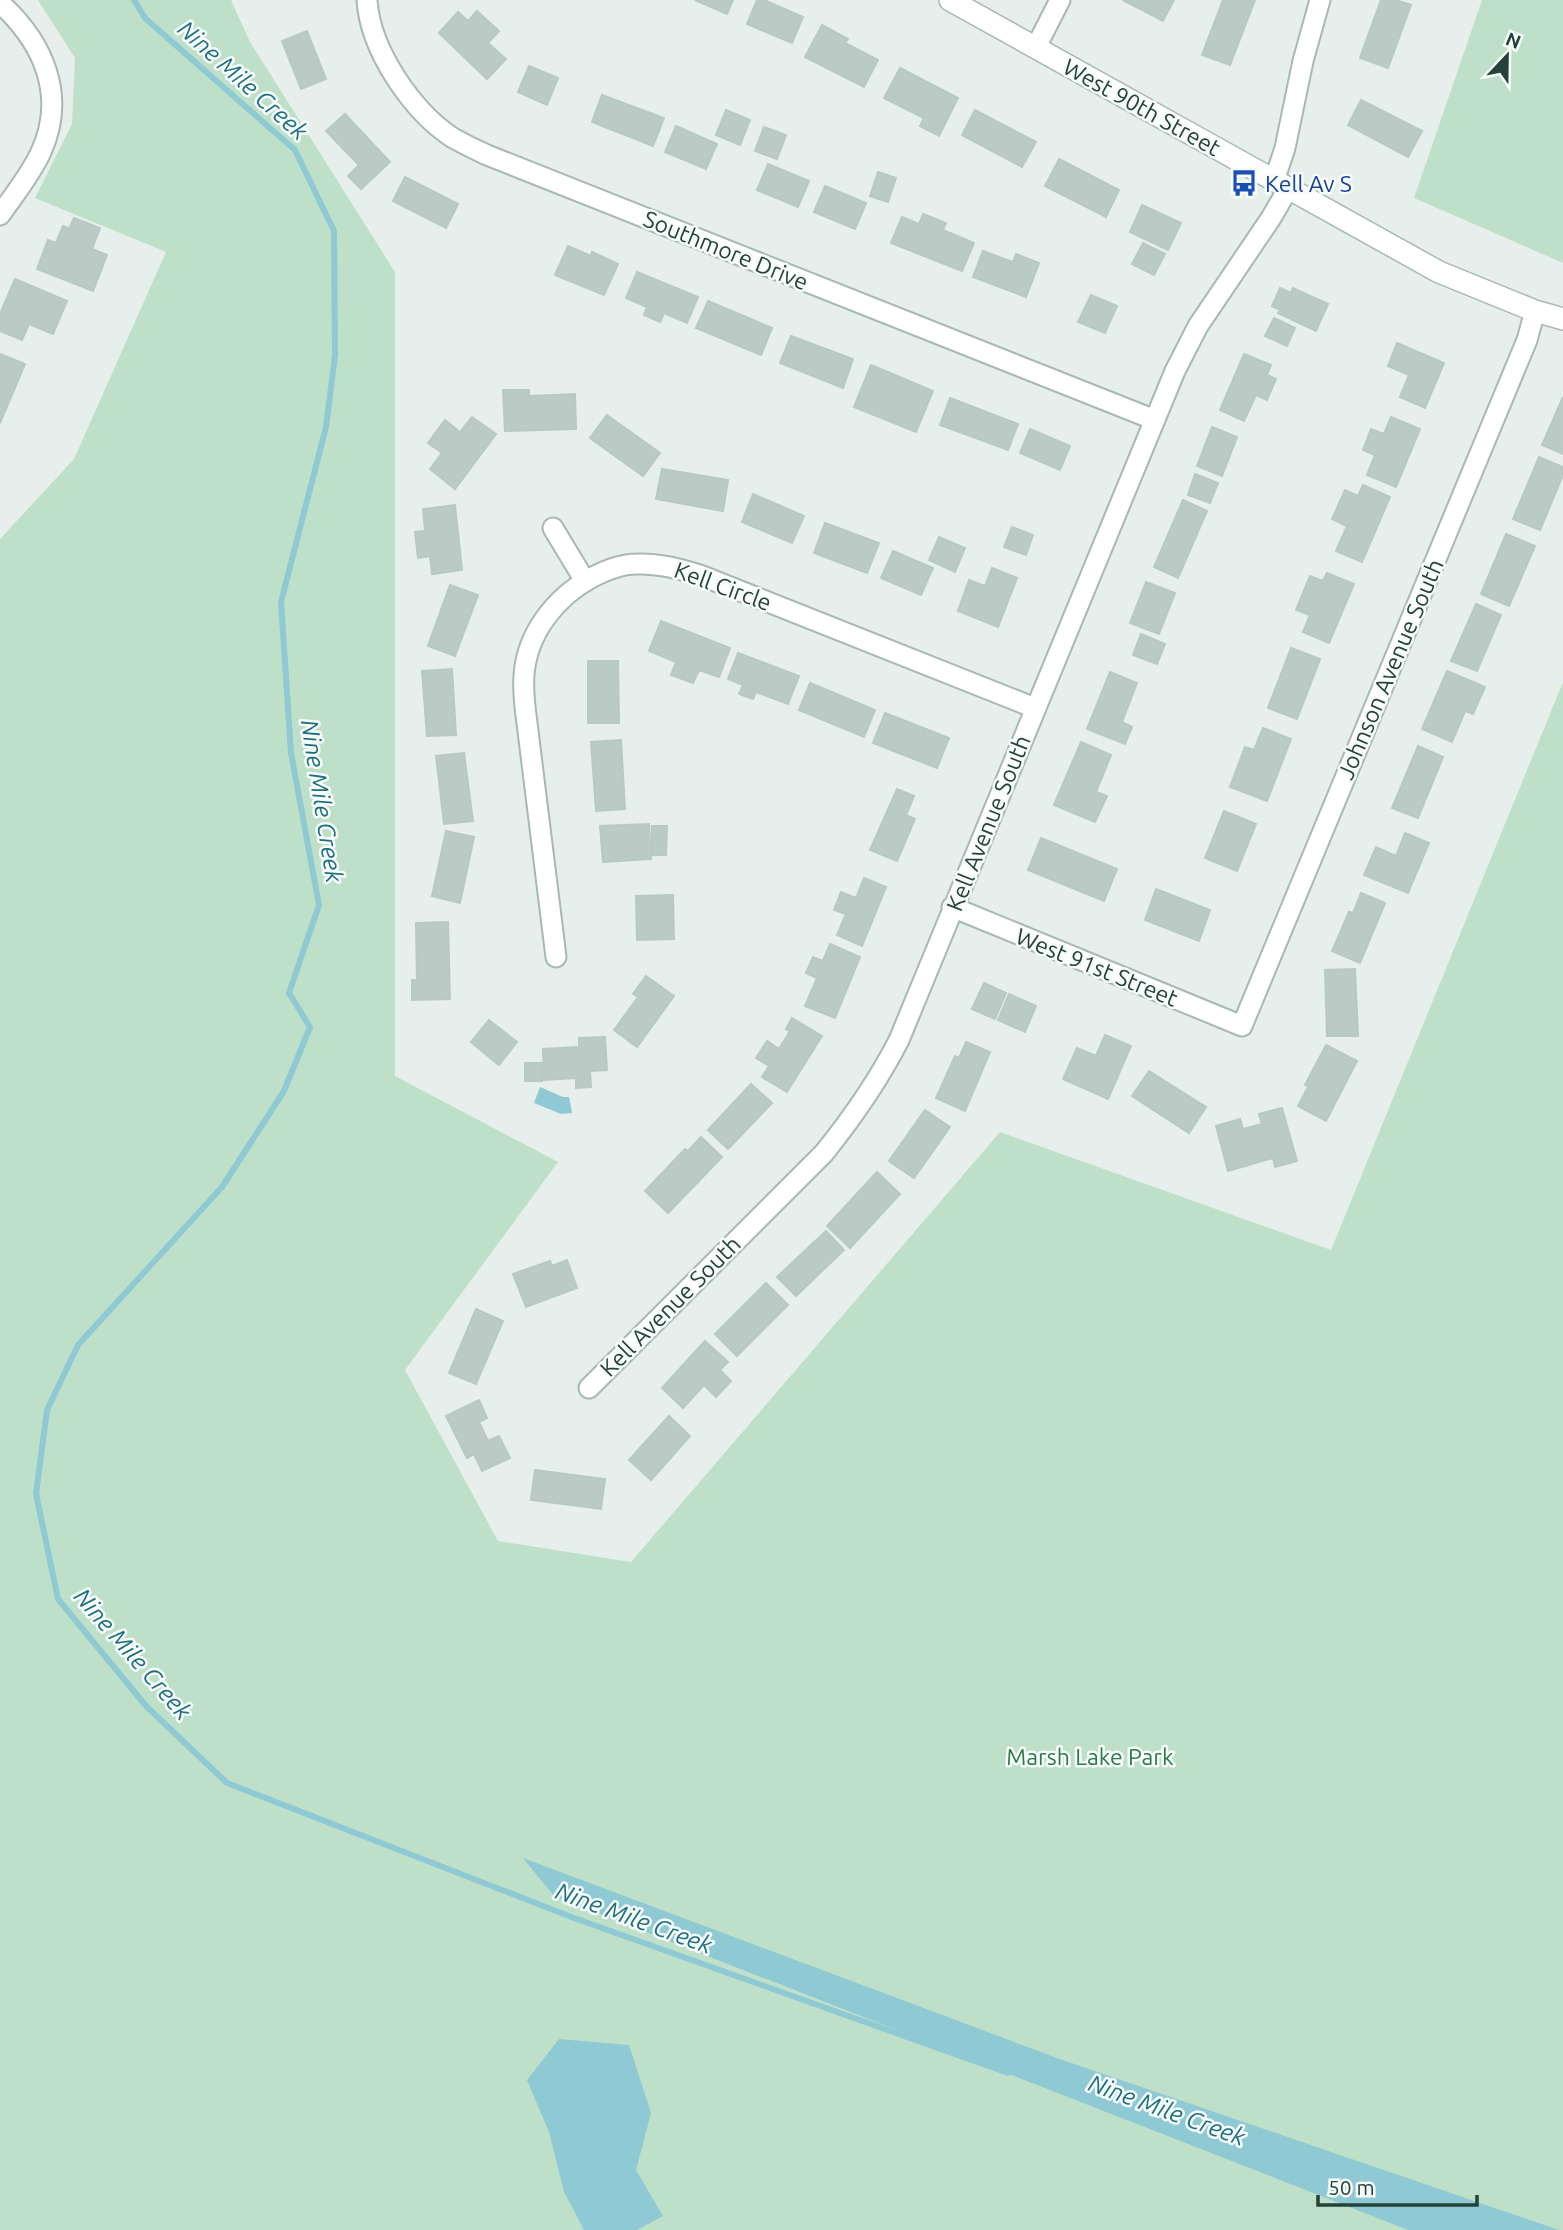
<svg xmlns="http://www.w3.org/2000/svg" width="1563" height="2230" font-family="Ubuntu,sans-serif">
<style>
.green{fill:#bfe0c8}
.water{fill:#8ec9d4}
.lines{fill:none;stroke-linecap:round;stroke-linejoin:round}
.stream{stroke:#8ec9d4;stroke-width:6}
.building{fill:#bbcac4;stroke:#b8c9c2;stroke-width:2}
.minor-casing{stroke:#a8b8b2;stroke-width:23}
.tertiary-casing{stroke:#a8b8b2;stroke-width:24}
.minor{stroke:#fff;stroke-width:19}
.tertiary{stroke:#fff;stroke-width:21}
.labels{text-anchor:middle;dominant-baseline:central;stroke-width:5;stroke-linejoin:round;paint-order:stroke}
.street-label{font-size:23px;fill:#24423a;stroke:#f7fbf9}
.transit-label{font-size:23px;fill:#164399;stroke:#f7fbf9;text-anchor:start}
.park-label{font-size:23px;fill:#2d7a4b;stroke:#f7fbf9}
.water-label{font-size:24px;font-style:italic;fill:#1c6f80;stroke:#f7fbf9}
</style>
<rect width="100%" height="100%" fill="#e6efeb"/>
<path class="green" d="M38 0H231L250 42 395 272V1076L558 1162 405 1370 498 1541 631 1562 1000 1132 1331 1250 1563 682V2230H0V539L74 459 166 252 35 198 72 124 75 58Z
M1482 0H1563V263L1414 198Z"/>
<path class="water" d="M540 1087 563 1097H569L572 1113 561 1114 534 1103Z
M523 1858 1057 2058 1559 2230H1408L554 1896Z
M559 2039 629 2045 651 2113 636 2170 663 2216 637 2230H584L564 2192 549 2132 527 2080Z"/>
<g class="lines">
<path class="stream" d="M134 0 145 18 295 150 334 231 335 355 326 427 281 602 291 753 319 905 289 993 310 1027 284 1091 222 1187 78 1345 47 1410 36 1494 58 1599 146 1706 227 1783 574 1918 1008 2073"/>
</g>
<path class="building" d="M695 0H733L727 14Z
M757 0H764L803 17 792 43 747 24Z
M1123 0H1174L1163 21Z
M1223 0H1255L1230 65 1202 55Z
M1381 0H1395L1411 5 1388 68 1360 58Z
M477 11 499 31 488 43 506 59 487 79 439 33 458 12 468 21Z
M822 25 848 39 845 43 878 60 864 87 805 57Z
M307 31 326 79 301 89 282 41Z
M529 66 558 78 547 105 518 92Z
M900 68 958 98 939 136 920 126 924 118 884 98Z
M602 95 664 118 653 146 592 122Z
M1361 100 1422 131 1408 157 1348 125Z
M726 110 750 120 740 145 716 135Z
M975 110 1036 142 1022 167 962 135Z
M345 114 390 162 361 189 348 176 359 165 326 131Z
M676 126 717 144 706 169 665 152Z
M764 127 786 135 777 159 755 151Z
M1059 159 1119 190 1106 217 1045 186Z
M768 164 809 181 798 207 757 190Z
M878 172 896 178 888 202 870 196Z
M405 177 458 204 446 228 393 201Z
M825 186 866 203 855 229 814 212Z
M1142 205 1181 223 1168 250 1130 232Z
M923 214 946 223 943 230 974 243 962 271 891 243 902 217 919 224Z
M74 218 100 228 92 249 107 255 93 291 37 269 48 240 56 243 63 226 69 229Z
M1143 243 1165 254 1154 275 1132 264Z
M568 246 591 256 592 252 618 264 604 295 555 275Z
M983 251 1013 262 1016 254 1039 263 1026 297 973 277Z
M637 272 698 297 687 323 664 313 660 322 644 315 647 307 626 298Z
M15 279 67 301 53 334 29 324 22 340 0 331V314Z
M1280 288 1291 293 1293 288 1328 304 1316 331 1278 313 1280 310 1272 306Z
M1091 295 1117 306 1105 333 1078 322Z
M708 301 772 328 761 355 696 328Z
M1274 318 1295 328 1287 346 1265 336Z
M791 336 853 359 843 388 780 363Z
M1397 343 1444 363 1425 408 1400 397 1409 375 1388 366Z
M0 354 25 364 0 423Z
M1244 354 1271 365 1267 375 1276 379 1267 400 1256 395 1244 421 1220 410Z
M871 365 933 391 916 432 854 407Z
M503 390H529V396L575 394 576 429 505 431Z
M1563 397V454L1542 445Z
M950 398 1018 424 1008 450 940 425Z
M607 415 660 453 643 476 590 438Z
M472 417 496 434 455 489 430 469 442 453 428 443 445 420 460 432Z
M1391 417 1420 429 1396 487 1367 475 1375 455 1363 450 1371 429 1384 434Z
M1212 427 1237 437 1222 476 1197 466Z
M1030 429 1070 446 1060 470 1020 453Z
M1539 457 1563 467V475L1540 530 1513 519Z
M662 469 728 480 723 511 656 499Z
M1195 474 1218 483 1210 503 1188 495Z
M1363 485 1390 497 1362 562 1336 551 1347 526 1332 519 1345 490 1358 496Z
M753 494 804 516 792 543 742 522Z
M1183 500 1207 511 1178 578 1154 567Z
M455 505 462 570 432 574 430 556 418 558 415 532 425 531 423 509Z
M825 523 879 543 867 573 814 553Z
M1012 527 1033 535 1026 555 1004 547Z
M1506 534 1535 546 1509 606 1481 594Z
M939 537 965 548 955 572 929 560Z
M893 551 933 568 921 595 881 578Z
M992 568 1017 578 998 627 958 611 969 580 985 586Z
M1327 573 1354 584 1329 643 1303 632 1310 615 1296 610 1310 576 1323 581Z
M1146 582 1175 593 1159 634 1130 623Z
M450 585 478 595 455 656 428 646Z
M1476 604 1501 615 1477 671 1451 661Z
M661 621 730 648 719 677 699 670 693 683 671 675 676 662 649 651Z
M1141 634 1165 644 1157 664 1133 655Z
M1291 648 1320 659 1297 719 1268 708Z
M738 653 799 676 788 704 756 692 753 699 739 694 743 685 728 679Z
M588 661H618L619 723H588Z
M452 669 456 735 427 736 422 671Z
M1447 671 1485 687 1473 714 1465 711 1452 742 1422 729Z
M1110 672 1137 683 1122 722 1132 727 1125 744 1087 729Z
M810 683 875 710 864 737 799 710Z
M885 713 949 738 937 768 873 743Z
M1263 728 1291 739 1267 801 1230 787 1245 747 1254 750Z
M621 740 625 809 596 811 591 742Z
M1081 742 1111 755 1096 792 1107 796 1095 822 1054 805Z
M1418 746 1443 757 1418 818 1392 808Z
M464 753 473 821 444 824 436 756Z
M897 789 914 796 906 815 915 819 897 861 870 850Z
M1224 811 1256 824 1237 871 1205 858Z
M649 824 651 859 603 862 600 826Z
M652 826H667L666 855H652Z
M446 831 474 837 460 903 432 896Z
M1405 833 1429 843 1408 893 1364 875 1376 847 1396 856Z
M1041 838 1117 869 1104 901 1028 870Z
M864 878 886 887 862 946 837 935 846 914 834 910 841 892 856 898Z
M1156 889 1210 910 1199 941 1145 920Z
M1361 893 1385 903 1360 963 1332 951 1349 912 1353 913Z
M673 895 674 939 637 940 636 896Z
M448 922 450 999 412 1000V980H417L416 923Z
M830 944 860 957 835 1018 805 1006 817 978 806 973 813 957 823 961Z
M1355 969 1358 1036H1327L1325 970Z
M646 976 674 996 637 1047 614 1030 638 997 633 994Z
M984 983 1006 993 995 1019 972 1009Z
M1009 994 1036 1006 1025 1032 998 1020Z
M792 1018 822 1036 787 1092 762 1077 769 1066 756 1058 767 1041 779 1049 790 1031 786 1029Z
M489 1020 517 1042 499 1065 471 1042Z
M1105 1035 1131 1046 1108 1099 1063 1079 1077 1048 1096 1056Z
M605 1037 607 1070 590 1071 591 1087 576 1088V1078L544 1080 543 1049 579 1047V1038Z
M966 1042 990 1052 965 1111 936 1098 955 1056 959 1058Z
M1326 1045 1357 1061 1326 1121 1298 1106 1308 1087 1305 1085Z
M525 1063H542V1081H525Z
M1149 1071 1206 1107 1189 1133 1132 1096Z
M751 1084 772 1103 728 1149 708 1130Z
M1282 1108 1297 1161 1275 1167 1273 1158 1228 1171 1216 1126 1240 1119 1243 1129 1262 1124 1259 1114Z
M925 1110 950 1127 914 1178 889 1161Z
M701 1137 722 1157 668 1213 645 1191 685 1149 688 1151Z
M877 1172 900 1194 850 1248 827 1226Z
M826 1231 844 1250 796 1296 777 1277Z
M567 1260 577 1288 526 1307 513 1274 550 1261 552 1266Z
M766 1283 788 1305 737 1356 715 1334Z
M476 1309 503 1321 476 1384 449 1373Z
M705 1341 728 1362 720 1370 731 1381 716 1397 704 1385 683 1408 662 1388Z
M479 1400 487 1418 479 1422 488 1441 499 1436 510 1458 482 1471 474 1454 467 1458 446 1416Z
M669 1416 690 1436 651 1480 629 1460Z
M535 1470 605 1479 601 1509 531 1500Z"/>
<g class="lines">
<defs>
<path id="minor" d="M367 0C370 50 412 111 453 138 464 144 476 150 487 155L1155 420
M0 3C43 42 67 95 41 152 31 174 14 195 0 215
M1036 47 1060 0
M1274 181 1285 148 1303 61 1320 0
M553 528 585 581
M952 907 1242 1026 1527 340 1535 311
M556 957 525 707C524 696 523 685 524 675 527 633 556 597 591 578 604 571 622 564 637 564 659 563 679 569 700 575L1035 708
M589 1388 824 1153C853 1117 878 1081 899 1040L1175 371 1198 326 1271 218 1288 189"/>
<path id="tertiary" d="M950 0 1439 272 1535 311 1563 319"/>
</defs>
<use href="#minor" class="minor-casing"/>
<use href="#tertiary" class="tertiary-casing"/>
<use href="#minor" class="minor"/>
<use href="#tertiary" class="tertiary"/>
</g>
<defs>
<symbol id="bus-bare" viewBox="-9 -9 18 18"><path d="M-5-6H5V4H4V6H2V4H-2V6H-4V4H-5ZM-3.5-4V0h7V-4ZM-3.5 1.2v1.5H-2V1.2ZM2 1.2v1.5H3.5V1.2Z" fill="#1a4fb4" stroke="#f7fbf9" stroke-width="2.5" paint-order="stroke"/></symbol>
</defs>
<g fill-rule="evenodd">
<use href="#bus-bare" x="1225" y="164" width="38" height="38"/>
</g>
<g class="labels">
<g class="street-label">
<text transform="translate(1142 107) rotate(29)">West 90th Street</text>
<text transform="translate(726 250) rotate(22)">Southmore Drive</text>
<text transform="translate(723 586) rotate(20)">Kell Circle</text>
<text transform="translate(1390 669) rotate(-67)">Johnson Avenue South</text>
<text transform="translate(988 823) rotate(-68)">Kell Avenue South</text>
<text transform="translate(1097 967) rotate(22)">West 91st Street</text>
<text transform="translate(670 1306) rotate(-45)">Kell Avenue South</text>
</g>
<g class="transit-label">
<text x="1265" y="183">Kell Av S</text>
</g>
<g class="park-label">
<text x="1090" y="1756">Marsh Lake Park</text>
</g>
<g class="water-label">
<text transform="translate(243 80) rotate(42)">Nine Mile Creek</text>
<text transform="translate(322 801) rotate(81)">Nine Mile Creek</text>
<text transform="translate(133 1654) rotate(49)">Nine Mile Creek</text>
<text transform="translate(634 1918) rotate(20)">Nine Mile Creek</text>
<text transform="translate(1167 2110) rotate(20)">Nine Mile Creek</text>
</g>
</g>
<g transform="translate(1507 56) rotate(22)" stroke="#f7fbf9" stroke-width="5" paint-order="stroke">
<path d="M0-5L12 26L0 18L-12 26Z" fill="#24423a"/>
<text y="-10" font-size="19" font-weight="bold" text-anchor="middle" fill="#24423a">N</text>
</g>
<path d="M1318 2195v10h159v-10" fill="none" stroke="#24423a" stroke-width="3.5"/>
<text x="1328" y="2195" font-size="21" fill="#24423a" stroke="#f7fbf9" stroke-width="5" paint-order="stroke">50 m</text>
</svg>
